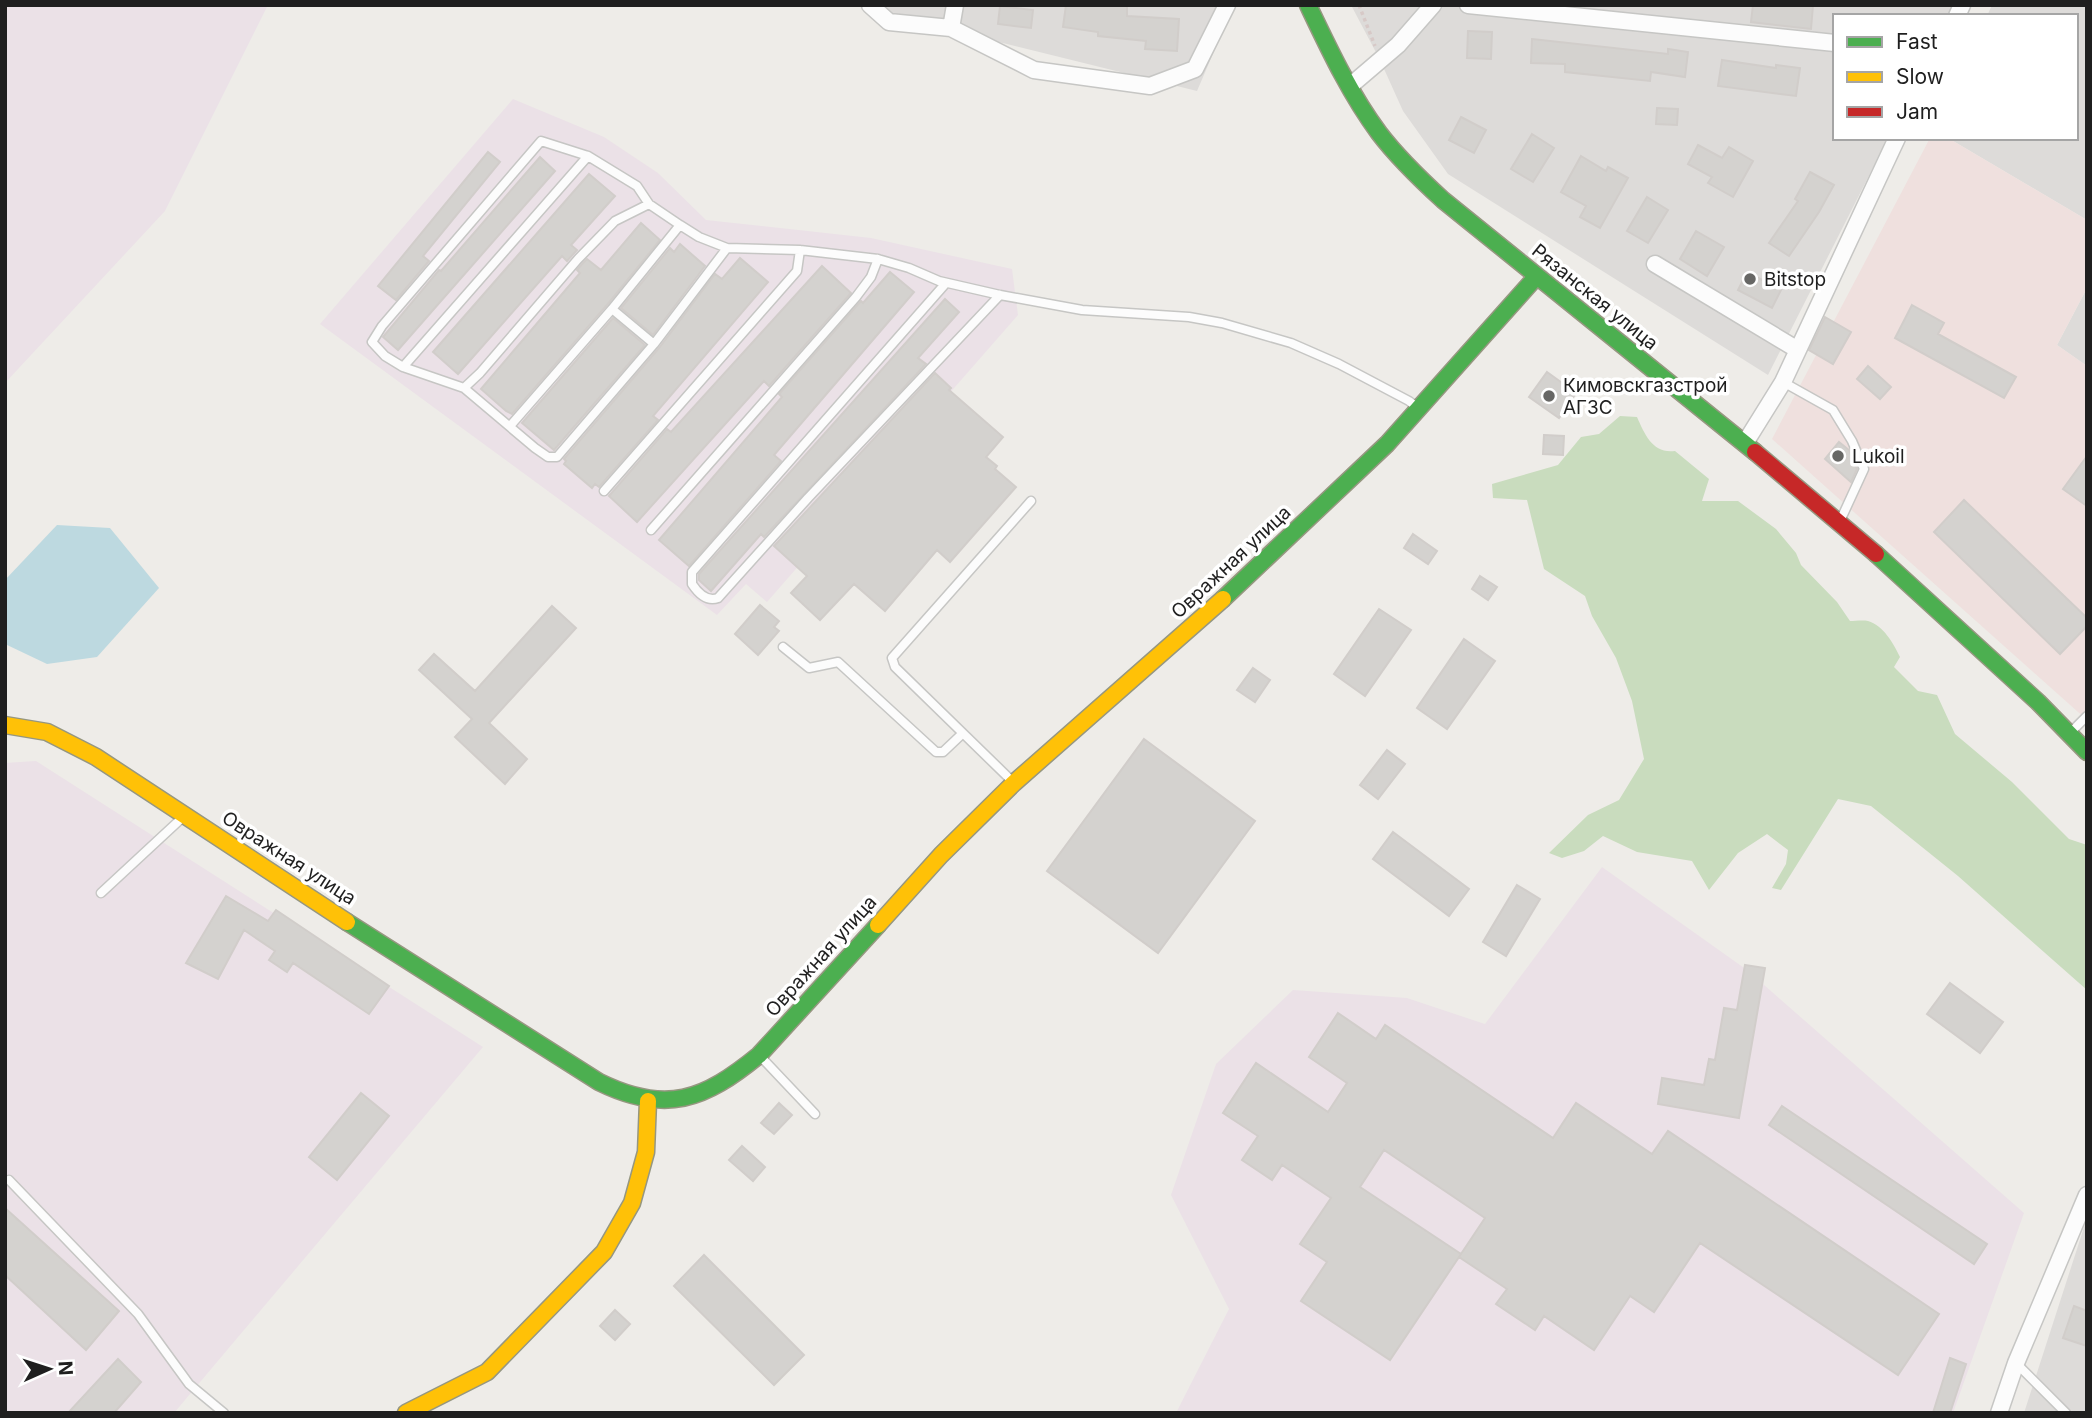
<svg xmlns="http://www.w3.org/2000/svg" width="2092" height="1418" font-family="Inter,sans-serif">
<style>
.residential{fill:#dddbd9}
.commercial{fill:#efe0de}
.industrial{fill:#ebe1e7}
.forest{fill:#c9dcbe}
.water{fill:#bdd9e0}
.building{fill:#d4d2cf;stroke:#d1cdca;stroke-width:2}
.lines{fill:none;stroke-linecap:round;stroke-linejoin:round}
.lane-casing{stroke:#c6c6c4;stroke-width:11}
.street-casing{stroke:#c6c6c4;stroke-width:19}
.fast-casing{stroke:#969780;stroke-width:19}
.slow-casing{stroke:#969780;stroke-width:19}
.jam-casing{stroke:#969780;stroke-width:19}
.path{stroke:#d7c9c7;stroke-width:3.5;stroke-dasharray:3.5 3.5;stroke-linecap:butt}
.lane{stroke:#fcfcfc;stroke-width:8}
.street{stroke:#fcfcfc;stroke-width:16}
.fast{stroke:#4caf50;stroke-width:16}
.slow{stroke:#ffc107;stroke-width:16}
.jam{stroke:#c62828;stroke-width:16}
.poi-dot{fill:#676765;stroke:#fff;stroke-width:2.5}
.labels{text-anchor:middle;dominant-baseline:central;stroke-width:7;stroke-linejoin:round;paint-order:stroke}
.poi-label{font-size:19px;fill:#1f1f1f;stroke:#fff;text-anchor:start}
.street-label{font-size:19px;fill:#1f1f1f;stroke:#fff}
</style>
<rect width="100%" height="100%" fill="#eeece8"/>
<path class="residential" d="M878 5H1234L1197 91 889 15Z
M1351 5H1956L1951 16H1835V138H1888L1768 375 1448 174 1403 111 1380 60Z
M1992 5H2087V220L1948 138H2076V16H1987Z
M2087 288V366L2057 345Z
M2087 1218V1413H2024Z"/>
<path class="commercial" d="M1930 138H1948L2087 220V288L2057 345 2087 366V720L1772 439Z"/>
<path class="industrial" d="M5 5H268L165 211 5 383Z
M513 99 604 137 658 173 706 220 871 238 1012 269 1018 315 767 602 746 584 717 615 320 324Z
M36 761 483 1047 174 1413H5V763Z
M1602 867 1747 970 2024 1213 1953 1413H1176L1229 1309 1171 1195 1216 1064 1293 990 1407 998 1485 1024Z"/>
<path class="forest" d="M1620 416 1637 417C1645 435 1653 454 1675 451L1709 479 1702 501H1738L1776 529 1796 553 1801 565 1837 602 1850 621C1855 621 1863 620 1868 621 1883 625 1894 644 1900 657L1894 667 1918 691 1937 695 1955 734 2012 782 2069 839 2087 845V990L1958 876 1871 806 1838 799 1781 890 1772 888 1786 864 1788 850 1767 834 1738 853 1709 890 1692 861 1637 852 1603 836 1584 851 1562 858 1549 853 1588 815 1619 800 1644 759 1632 701 1616 658 1592 616 1585 596 1544 569 1527 500 1493 498 1492 484 1558 465 1581 437 1599 434Z"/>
<path class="water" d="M57 525 110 528 159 588 97 657 47 664 5 644V580Z"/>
<path class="building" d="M1066 5H1127V16L1179 19 1177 51 1145 49 1146 41 1098 36V32L1063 27Z
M1753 5H1813L1811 29 1751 22Z
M1000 6 1033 10 1031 28 998 24Z
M1468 31 1492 32 1491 59 1467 58Z
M1532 39 1668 54V49L1688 52 1685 77 1651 72 1650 81 1565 72V64L1531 63Z
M1722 60 1776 68V65L1800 68 1796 96 1718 86Z
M1657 108 1678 109 1677 125 1656 124Z
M1461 117 1486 130 1474 153 1449 140Z
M1532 134 1554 148 1533 182 1511 169Z
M1698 145 1722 158 1729 147 1753 161 1733 197 1708 183 1712 177 1688 164Z
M488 152 500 162 423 256 429 261 396 300 378 286Z
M1581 156 1606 171 1608 167 1628 178 1600 228 1580 217 1586 206 1561 192Z
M540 157 555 171 398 350 383 337 439 270 441 271Z
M1810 172 1834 185 1819 212 1789 256 1769 243 1798 201 1795 199Z
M589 174 615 196 571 245 577 250 567 261 562 256 458 374 433 352Z
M1647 197 1668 210 1648 243 1627 231Z
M641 223 660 240 607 305 512 414 506 411 481 389 580 273 577 270 583 263 587 259 601 270Z
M1696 231 1724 247 1707 276 1680 259Z
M680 244 705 266 653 335 621 308 670 248 674 252Z
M740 258 768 282 653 416 658 420 599 487 595 484 592 488 564 464 566 461 564 459 659 348 715 274 722 279Z
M822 266 851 293 769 386 764 381 637 522 609 496 667 429 671 432Z
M890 272 914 292 774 455 781 461 689 566 659 540 782 397 779 394 861 301 863 303Z
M1747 272 1781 290 1772 308 1738 290Z
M945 299 959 312 918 358 926 364 764 537 761 534 711 591 699 580V574Z
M1912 305 1944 323 1938 334 2016 377 2004 398 1895 338Z
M1825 317 1851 332 1833 364 1809 350Z
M613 318 645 345 554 450 522 423Z
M1868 366 1891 387 1880 399 1857 379Z
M1547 372 1576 393 1559 418 1529 397Z
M935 373 951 388 949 390 1003 437 986 457 997 466 995 469 1016 487 950 562 937 550 885 611 854 584 820 620 791 593 807 576 774 546Z
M1544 435 1564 436 1563 455 1543 454Z
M1839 442 1849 450 1857 469 1851 482 1825 459Z
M2087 456V506L2063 489Z
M1964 500 2087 618V626L2060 654 1934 532Z
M1413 534 1437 551 1428 564 1404 548Z
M1480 576 1497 587 1488 600 1472 589Z
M760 605 779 621 774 627 779 631 758 655 735 634Z
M552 606 576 628 489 723 527 759 505 784 455 737 472 719 419 670 434 654 475 691Z
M1379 609 1411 630 1365 696 1334 674Z
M1464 639 1495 661 1447 729 1417 708Z
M1253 668 1270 680 1255 702 1237 690Z
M1144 739 1255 821 1158 953 1047 871Z
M1387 750 1405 764 1378 799 1360 785Z
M1393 832 1469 889 1449 916 1373 859Z
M1517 885 1540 899 1506 956 1483 942Z
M226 896 268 921 276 910 389 986 369 1014 293 963 287 972 269 960 275 951 244 930 218 979 186 963Z
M1745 965 1765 968 1739 1118 1658 1104 1662 1078 1704 1085 1709 1059 1715 1060 1724 1008 1737 1010Z
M1950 983 2003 1022 1980 1053 1927 1014Z
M1338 1013 1376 1039 1385 1025 1553 1138 1576 1103 1652 1154 1668 1131 1939 1314 1898 1375 1700 1243 1654 1312 1630 1296 1594 1350 1544 1316 1535 1330 1496 1304 1507 1289 1459 1257 1485 1218 1384 1150 1360 1187 1461 1254 1390 1360 1301 1301 1327 1262 1300 1244 1331 1198 1282 1165 1272 1180 1242 1160 1258 1136 1223 1113 1256 1063 1328 1112 1347 1083 1309 1057Z
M361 1093 389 1116 337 1180 309 1157Z
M779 1103 792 1115 774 1134 761 1123Z
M1782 1106 1987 1244 1974 1264 1769 1125Z
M742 1146 765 1167 753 1181 729 1160Z
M5 1208 119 1311 86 1350 5 1275Z
M704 1255 804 1355 774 1385 674 1286Z
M2074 1306 2087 1311V1346L2063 1338Z
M615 1310 630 1324 615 1340 600 1326Z
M1950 1358 1966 1364 1950 1413H1933Z
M118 1359 141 1382 114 1413H68Z"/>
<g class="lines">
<defs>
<path id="lane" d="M588 156 403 367 385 356 372 342 382 326 541 141 588 156 637 186 649 204 680 225 699 237 727 248 800 250 878 259 909 268 939 281 1000 295 1082 310 1189 317 1222 323 1291 343 1339 364 1409 401 1418 408
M946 283 692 572V584C698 593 707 602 718 598L808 498 1000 295
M612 309 654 344
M403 367 464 388 480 373 578 259 615 221 649 204
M1783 382 1833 410 1852 441 1864 469 1841 519
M464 388 535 448 548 457H557L654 344 727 248
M510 426 612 309 680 225
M604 491 797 271 800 250
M651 530 856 297 871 277 878 259
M783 647 809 668 838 662 936 752H943L962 734
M2072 731 2087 716
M1012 781 895 667 892 658 1031 501
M101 893 183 817
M761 1057 815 1114
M9 1180 138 1314 189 1384 224 1413
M2016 1363 2066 1413"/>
<path id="street" d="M870 5 889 22 951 28 1034 70 1150 86 1195 69 1227 5
M1468 5 1835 43
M1957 16 1962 5
M951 28 955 5
M1350 86 1398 45 1433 5
M1655 264 1798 350
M1745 443 1783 382 1897 138
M1999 1413 2016 1363 2087 1195"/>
<path id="fast" d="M1308 5C1329 49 1350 94 1379 133 1398 158 1420 179 1443 200L1755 452
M1876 554 2038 702 2087 752
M1223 599 1387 444 1536 277
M347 922 599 1082C666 1115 704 1100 759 1055L878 925"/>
<path id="slow" d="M5 725 47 732 96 757 347 922
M878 925 941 855 1014 783 1223 599
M406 1413 487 1372 604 1252 632 1203 646 1152 648 1101"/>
<path id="jam" d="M1755 452 1876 554"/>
</defs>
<use href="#lane" class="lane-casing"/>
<use href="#street" class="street-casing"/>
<use href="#fast" class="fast-casing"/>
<use href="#slow" class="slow-casing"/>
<use href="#jam" class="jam-casing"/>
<path class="path" d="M1359 5 1375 46"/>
<use href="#lane" class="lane"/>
<use href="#street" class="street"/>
<use href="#fast" class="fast"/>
<use href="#slow" class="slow"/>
<use href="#jam" class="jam"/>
</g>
<g class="poi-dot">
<circle cx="1750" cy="279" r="7"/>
<circle cx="1549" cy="396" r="7"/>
<circle cx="1838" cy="456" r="7"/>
</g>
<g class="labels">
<g class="poi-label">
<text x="1764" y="279">Bitstop</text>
<text x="1563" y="385">Кимовскгазстрой<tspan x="1563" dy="22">АГЗС</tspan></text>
<text x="1852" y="456">Lukoil</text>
</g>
<g class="street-label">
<text transform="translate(1595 297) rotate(39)">Рязанская улица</text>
<text transform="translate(1231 562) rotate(-43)">Овражная улица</text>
<text transform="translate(289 858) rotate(33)">Овражная улица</text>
<text transform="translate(821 956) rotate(-48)">Овражная улица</text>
</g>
</g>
<rect width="2092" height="1418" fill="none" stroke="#1f1f1f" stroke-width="14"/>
<rect x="1833" y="14" width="245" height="126" fill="#ffffff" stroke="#a5a5a5" stroke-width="2"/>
<rect x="1847" y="37" width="35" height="10" fill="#4caf50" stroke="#a5a5a5" stroke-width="2"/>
<text x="1896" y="49" font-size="21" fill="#1f1f1f">Fast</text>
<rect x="1847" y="72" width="35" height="10" fill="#ffc107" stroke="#a5a5a5" stroke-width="2"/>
<text x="1896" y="84" font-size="21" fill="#1f1f1f">Slow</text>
<rect x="1847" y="107" width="35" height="10" fill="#c62828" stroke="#a5a5a5" stroke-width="2"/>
<text x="1896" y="119" font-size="21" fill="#1f1f1f">Jam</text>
<g transform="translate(49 1369) rotate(87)" stroke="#ffffff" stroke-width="5" paint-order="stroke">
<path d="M0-5L12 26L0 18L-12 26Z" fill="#1f1f1f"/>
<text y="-10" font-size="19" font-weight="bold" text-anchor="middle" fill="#1f1f1f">N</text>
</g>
</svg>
